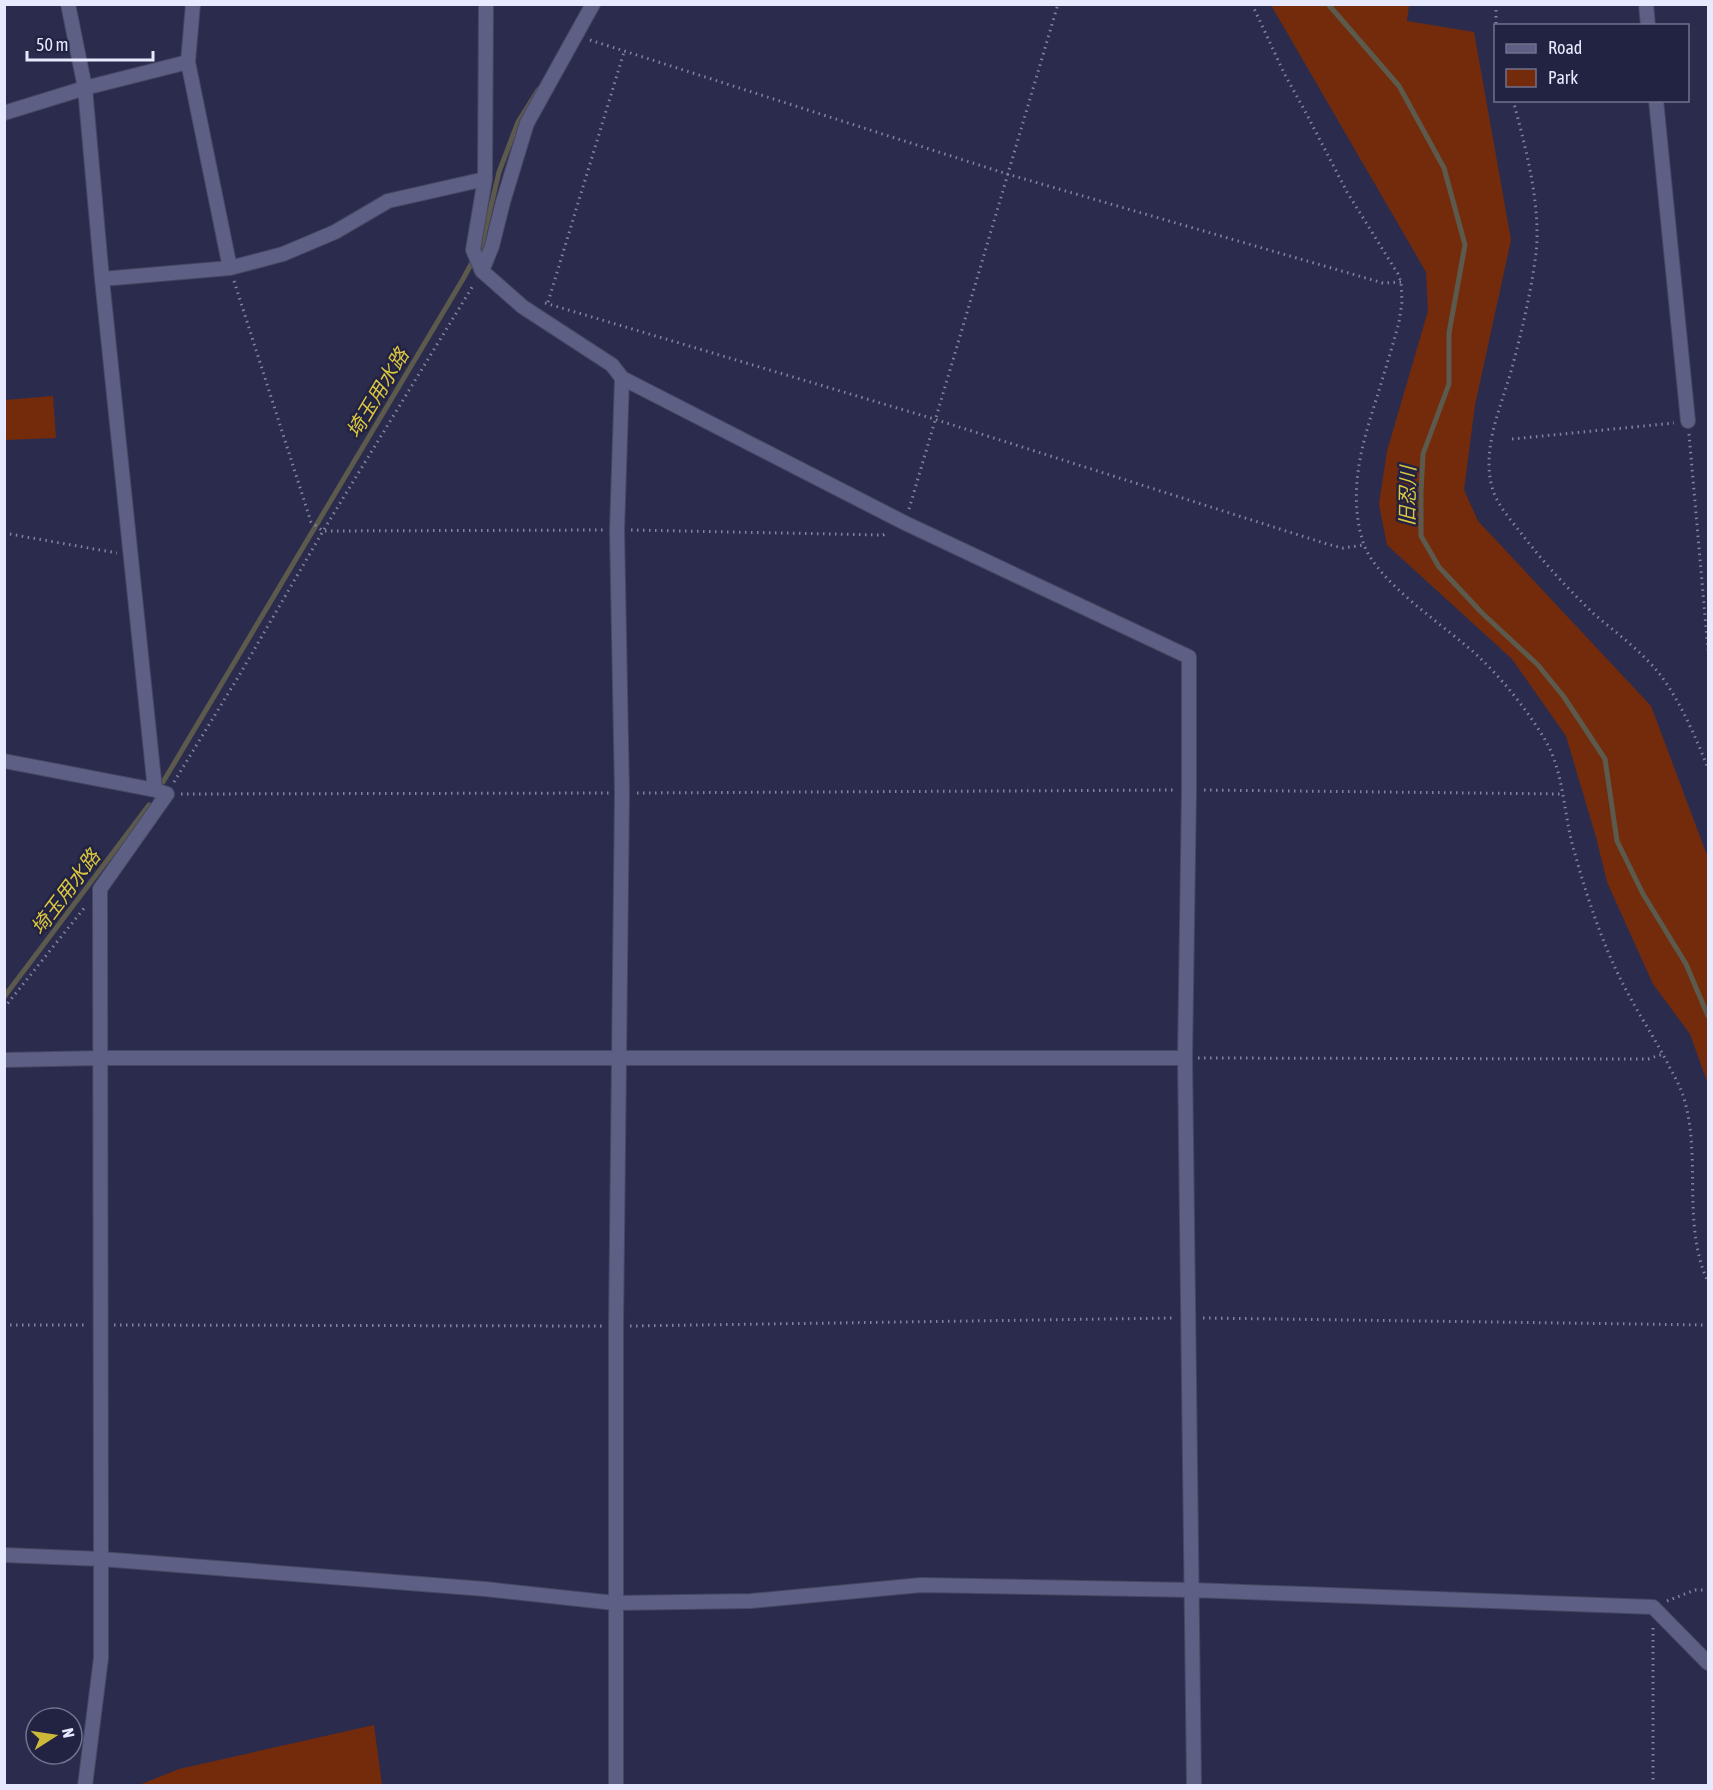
<svg xmlns="http://www.w3.org/2000/svg" width="1713" height="1790" font-family="'Asap Condensed','Noto Sans JP',sans-serif">
<style>
.green{fill:#742b0b}
.lines{fill:none;stroke-linecap:round;stroke-linejoin:round}
.stream{stroke:#5c5a4c;stroke-width:5}
.minor-casing{stroke:#474763;stroke-width:16}
.path{stroke:#82839f;stroke-width:3;stroke-dasharray:1.5 4.5;stroke-linecap:butt}
.minor{stroke:#5d5f84;stroke-width:14}
.labels{text-anchor:middle;dominant-baseline:central;stroke-width:5;stroke-linejoin:round;paint-order:stroke}
.water-label{font-size:20px;font-style:italic;fill:#dbc73f;stroke:#222242}
</style>
<rect width="100%" height="100%" fill="#2b2c4d"/>
<path class="green" d="M1271 5H1409L1407 21 1474 32 1511 240 1475 405 1464 490 1478 521 1651 706 1708 858V1084L1690 1034 1653 984 1607 882 1596 837 1566 736 1512 659 1387 545 1379 504 1387 451 1428 311 1426 272Z
M53 396 56 438 5 440V400Z
M374 1725 382 1785H139L179 1769Z"/>
<g class="lines">
<path class="stream" d="M1328 4 1399 86 1444 168 1465 245 1449 333V384L1423 454 1421 492V536L1439 567 1482 613 1538 665 1564 697 1605 759 1617 841 1643 894 1686 964 1708 1016
M163 782 463 279 482 244 499 172 518 122 538 90
M4 997 149 805"/>
<defs>
<path id="minor" d="M193 4 188 62 230 268
M593 4 527 123 503 202 492 246 482 271 523 307 612 365 622 378 905 523 1189 657V790L1185 1058
M1646 4 1648 26
M1656 100 1688 421
M4 113 85 88 188 62
M482 271 473 250 485 179 486 4
M102 279 230 268 283 254 335 232 388 201 485 179
M4 761 155 790 102 279 85 88 68 4
M155 790 167 794 100 889 101 1559 485 1589 615 1603 751 1601 921 1585 1192 1590 1653 1607 1708 1663
M4 1060 101 1058H1185L1194 1786
M4 1555 101 1559V1658L85 1786
M616 1786V1326L622 793 617 530 622 378"/>
</defs>
<use href="#minor" class="minor-casing"/>
<path class="path" d="M1252 4 1284 73 1306 113 1347 192 1398 274 1401 282 1402 302 1399 322C1392 348 1384 374 1376 400 1361 447 1348 493 1363 542 1376 583 1449 628 1480 658 1504 681 1527 710 1544 738 1564 771 1563 810 1573 847 1586 894 1602 944 1625 988 1639 1015 1656 1040 1670 1068 1676 1079 1682 1090 1685 1102 1701 1161 1682 1225 1708 1282
M1496 4V26
M590 40 1007 174 1383 283 1401 282
M1513 100C1526 149 1543 211 1535 261 1530 296 1522 330 1513 364 1503 403 1481 446 1492 487 1497 505 1510 519 1521 533 1543 562 1568 589 1594 614 1615 632 1640 650 1658 672 1680 700 1695 736 1708 768
M234 281 311 522 323 531 604 530
M548 302 624 52
M545 303 934 419 1327 544 1343 548 1364 545
M1689 434 1708 650
M1512 439 1674 423
M909 509 1058 4
M631 530 883 535 888 532
M4 533 117 553
M174 782 240 674 323 531 474 284
M1204 790 1563 794
M637 793 1176 790
M181 794 609 793
M4 1008 85 907
M1198 1058 1648 1059 1663 1054
M1203 1318 1708 1325
M4 1325H87
M114 1325 603 1326
M630 1326 1173 1318
M1667 1601 1695 1590H1708
M1653 1628V1786"/>
<use href="#minor" class="minor"/>
</g>
<g class="labels">
<g class="water-label">
<text transform="translate(377 393) rotate(-59)">埼玉用水路</text>
<text transform="translate(1407 496) rotate(-89)">旧忍川</text>
<text transform="translate(65 892) rotate(-53)">埼玉用水路</text>
</g>
</g>
<rect width="1713" height="1790" fill="none" stroke="#e7e9fe" stroke-width="12"/>
<rect x="1494" y="24" width="195" height="78" fill="#222242" stroke="#71728d" stroke-width="1.5"/>
<rect x="1506" y="44" width="30" height="9" fill="#5d5f84" stroke="#71728d" stroke-width="1.5"/>
<text x="1548" y="54" font-size="18" fill="#e7e9fe">Road</text>
<rect x="1506" y="69" width="30" height="18" fill="#742b0b" stroke="#71728d" stroke-width="1.5"/>
<text x="1548" y="84" font-size="18" fill="#e7e9fe">Park</text>
<g transform="translate(54 1736) rotate(78)"><circle r="28" fill="#222242" stroke="#71728d" stroke-width="1.5"/>
<path d="M0-4.5L10 22L0 15L-10 22Z" fill="#ccb939"/>
<text y="-9" font-size="16" font-weight="bold" text-anchor="middle" fill="#e7e9fe">N</text>
</g>
<path d="M27 51v9h126v-9" fill="none" stroke="#e7e9fe" stroke-width="3"/>
<text x="36" y="51" font-size="18" fill="#e7e9fe" stroke="#222242" stroke-width="4.5" paint-order="stroke">50 m</text>
</svg>
